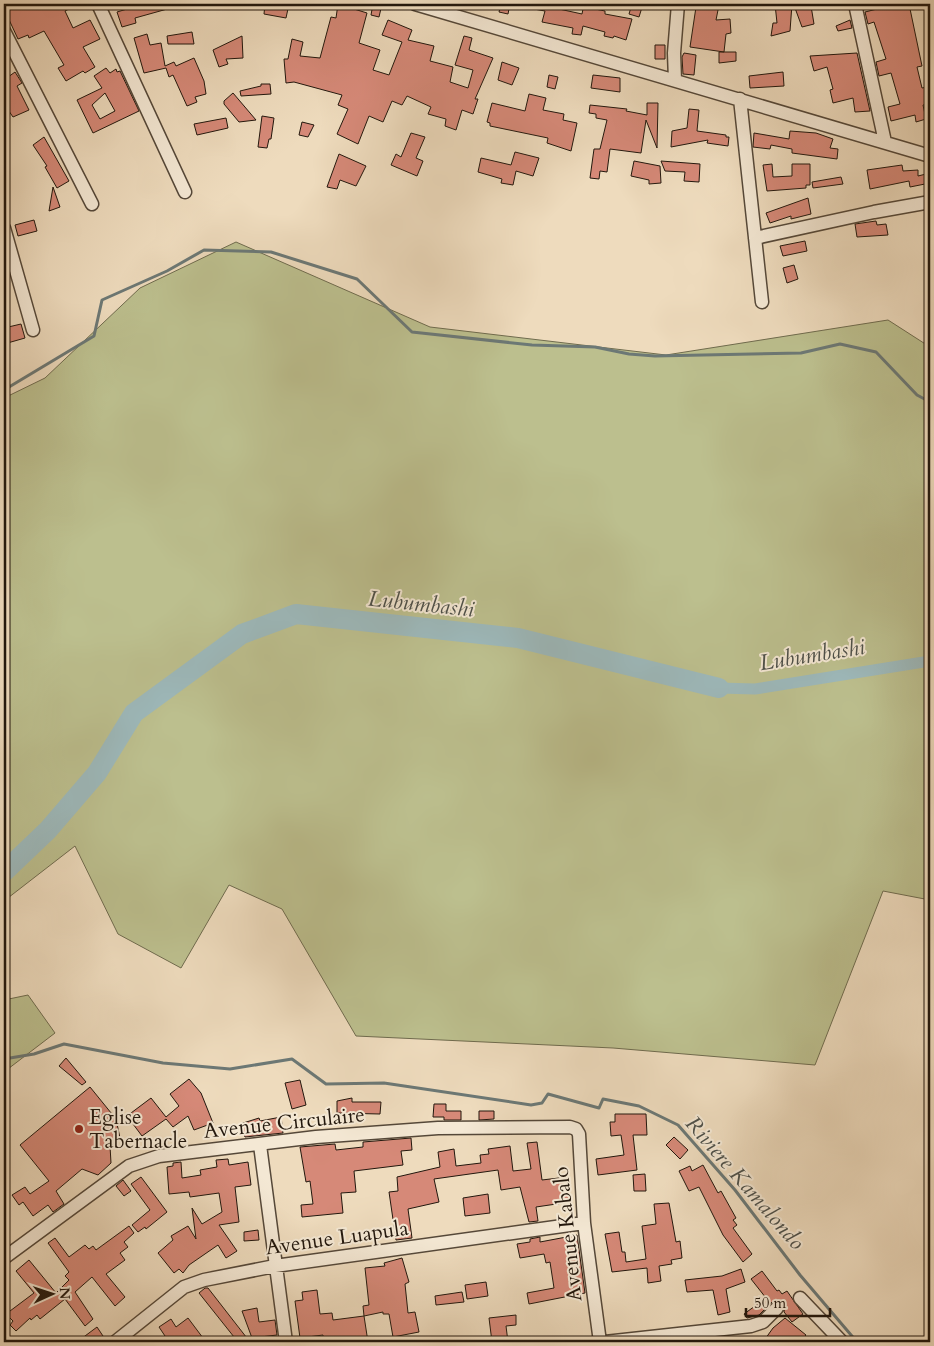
<svg xmlns="http://www.w3.org/2000/svg" width="934" height="1346" font-family="Cardo,serif">
<style>
.green{fill:#bcbf8e;stroke:#6f6b4e}
.lines{fill:none;stroke-linecap:round;stroke-linejoin:round}
.stream{stroke:#6c7875;stroke-width:3}
.canal{stroke:#9db9bb;stroke-width:11}
.river{stroke:#9db9bb;stroke-width:20}
.building{fill:#d68978;stroke:#22170d;fill-rule:evenodd}
.minor-casing{stroke:#554839;stroke-width:15}
.minor{stroke:#f4e8d4;stroke-width:12}
.poi-dot{fill:#8f2418;stroke:#f4e8d4;stroke-width:2}
.labels{text-anchor:middle;dominant-baseline:central;stroke-width:4;stroke-linejoin:round;paint-order:stroke}
.poi-label{font-size:21px;fill:#22170d;stroke:#f4e8d4;text-anchor:start}
.street-label{font-size:21px;fill:#22170d;stroke:#f4e8d4}
.water-label{font-size:22px;font-style:italic;fill:#4d504a;stroke:#f4e8d4}
</style>
<rect width="100%" height="100%" fill="#eedbbd"/>
<filter id="stains"><feTurbulence type="fractalNoise" baseFrequency=".004" numOctaves="4"/><feColorMatrix values="0 0 0 0 .2 0 0 0 0 .09 0 0 0 0 .02 0 0 0 .5 -.17"/></filter>
<radialGradient id="worn" r=".72"><stop offset=".6" stop-color="#630" stop-opacity="0"/><stop offset="1" stop-color="#630" stop-opacity=".3"/></radialGradient>
<path class="green" d="M236 242 430 327 666 355 888 320 930 347V900L883 891 815 1065 613 1048 356 1036 282 909 229 885 181 968 118 934 75 846 4 901V398L45 378 140 288Z
M28 995 55 1033 4 1072V1000Z"/>
<g class="lines">
<path class="stream" d="M4 390 94 336 102 300 167 271 204 250 271 252 357 279 412 332 532 345 595 347 629 354 655 356 801 353 840 344 876 352 917 395 930 402
M4 1059 34 1054 64 1044 163 1063 230 1069 292 1059 326 1084 384 1083 531 1105 542 1103 548 1094 599 1108 603 1099 639 1106 678 1125 735 1190 800 1275 857 1342"/>
<path class="canal" d="M719 688 755 689 930 661"/>
<path class="river" d="M4 872 48 830 97 773 134 713 242 634 296 614 518 638 719 688"/>
</g>
<path class="building" d="M16 4H79L65 11 73 28 90 20 100 39 83 47 95 67 85 73 83 71 66 81 58 68 64 65 44 31 29 38 28 35 18 39 4 9Z
M136 4H177L178 6 135 18 136 23 122 27 117 12 137 6Z
M265 4H289L286 18 264 14Z
M338 4 367 13 359 43 380 50 373 70 389 75 402 42 382 35 388 20 412 30 408 40 434 46 430 61 453 67 450 82 468 88 473 70 455 65 464 36 472 38 469 50 493 58 475 99H478L473 114 462 110 456 130 445 126 446 119 428 114 431 107 407 96 402 105 392 101 383 122 369 116 358 144 337 134 348 109 338 105 342 95 294 82 286 83 284 59H288L292 39 303 42 300 56 320 58 331 17 336 18Z
M373 4H382L379 17 371 15Z
M501 4H510L508 14 499 12Z
M529 4H560L559 9 582 14 584 4H596L595 9 605 11V14L632 19 626 40 614 36 613 38 604 36 605 32 583 26 581 35 572 34 573 28 542 22 545 11 528 8Z
M632 4H643L639 17 629 14Z
M707 4 719 5 716 20 730 19 731 33 726 34 724 52 690 47 696 7 706 9Z
M775 4H792L790 31 771 36 773 23H777Z
M880 4H909L922 66 917 67 922 88 927 87 930 100V104L923 105 926 119 916 122 915 115 891 121 888 107 900 104 891 73 879 76 876 62 886 59 874 22 868 24 865 12 881 8Z
M811 6 814 24 802 27 795 8Z
M850 20 852 28 838 31 836 26Z
M192 32 194 44H168L167 36Z
M147 34 150 45 161 43 165 66 174 62 176 66 194 58 204 81 206 94 195 97 197 102 187 106 173 75 169 77 166 68 144 73 134 38Z
M242 36 243 58 226 59 228 64 219 67 213 50Z
M655 45H665V59H655Z
M719 52H736V61L719 63Z
M684 53 696 55 694 75 683 74 682 57Z
M857 53 870 111 855 112 853 98 833 103 830 90 833 89 827 67 814 71 810 56Z
M502 62 519 68 512 85 498 80Z
M106 68 110 73 116 69 117 72 120 71 139 111 93 133 77 100 102 88 94 76ZM105 93 115 111 100 119 92 105Z
M15 72 22 83 17 86 29 110 13 117 4 104V80Z
M783 72 784 86 750 88 749 76Z
M549 75 558 77 555 89 547 87Z
M593 75 620 78V92L591 88Z
M261 84H270L271 94 241 96 240 91 261 86Z
M233 93 256 120 239 122 224 104V101Z
M529 94 546 98 543 110 564 114 563 120 577 123 571 151 547 143 548 138 490 126V123L487 122 492 103 525 111Z
M647 103H658L657 148 646 120 641 153 610 149 607 172 600 171 599 179 590 178 594 149H600L607 120 596 118V114L589 113 590 105 627 109 626 111 647 115Z
M689 109 699 110 697 131 726 135V137H729L728 146 707 143 708 140 671 147 672 131 687 128Z
M262 116 274 118 271 139H269L267 148 258 147Z
M226 118 228 128 197 135 194 124Z
M302 122 314 125 308 137 299 135Z
M790 131 816 133 833 139 830 148 838 149 837 159 792 153V149L771 145 770 149 753 147 754 133 789 139Z
M411 133 425 137 416 158 423 161 417 176 391 165 396 154 401 157Z
M44 137 69 181 57 188 45 167 47 166 33 145Z
M515 152 539 158 533 176 516 171 513 185 501 183 502 179 478 172 481 158 511 165Z
M339 154 366 166 356 186 340 180 337 189 327 187Z
M634 161 660 166 661 183 649 184V180L631 176Z
M661 161 700 164 699 182 684 181 685 172 665 171Z
M772 164 773 177 792 176V164H810V185H806V188L767 191 763 165Z
M902 165 903 171 918 170V176L930 173V183L910 187 909 181 870 189 867 170Z
M841 177 843 184 813 188 812 182Z
M53 187 60 207 49 211Z
M808 198 811 214 791 219V216L770 223 766 213Z
M34 220 37 231 18 236 15 225Z
M876 221 877 225 886 224 888 235 857 237 855 224Z
M805 241 807 251 783 256 780 246Z
M794 265 798 279 787 283 783 268Z
M21 324 25 338 4 344V328Z
M66 1058 86 1082 82 1085 59 1066Z
M189 1079 201 1093 213 1123 194 1130 188 1116 173 1127 166 1119 142 1136 127 1116 151 1098 166 1117 179 1106 170 1094Z
M300 1080 306 1105 292 1109 285 1083Z
M90 1087 116 1119 120 1138 110 1146 111 1163 98 1175 82 1169 56 1191 64 1204 53 1212 48 1205 33 1216 23 1202 19 1205 12 1195 25 1187 30 1194 49 1181 20 1145Z
M352 1098V1102H381L380 1114 337 1113V1101Z
M434 1104H446V1111H461V1120H444V1117H433Z
M479 1111H494V1119L479 1120Z
M615 1114H646L647 1135H633L637 1170 598 1175 596 1159 624 1155 621 1135 611 1136 610 1122H615Z
M281 1117 283 1133 245 1137 240 1124 259 1118 260 1121Z
M674 1137 688 1150 680 1159 666 1145Z
M411 1138 412 1150 401 1151 403 1165 354 1171 356 1192 341 1193 343 1213 302 1217 301 1205 313 1204 310 1181 306 1182 300 1147 335 1144 336 1150 363 1147V1142Z
M537 1142 542 1180 567 1177 570 1202 536 1207 538 1221 529 1222 520 1187 501 1190 498 1170 434 1179 439 1202 408 1209 412 1238 396 1240 389 1192 398 1191 397 1177 440 1167 438 1152 454 1149 456 1166 481 1163 480 1155 489 1154 488 1149 510 1146 513 1171 531 1169 527 1143Z
M228 1159 229 1165 248 1162 251 1185 235 1187 239 1222 219 1225 237 1251 226 1258 218 1245 189 1265 183 1273 179 1269 174 1273 158 1253 173 1240 171 1236 188 1226 196 1239 192 1208 202 1224 222 1212 219 1193 190 1197 189 1192 169 1194 167 1167 173 1166V1163L181 1162 182 1178 201 1175 200 1170 217 1167 216 1160Z
M703 1165 718 1193 721 1191 736 1218 733 1220 737 1225 733 1228 752 1254 743 1262 723 1235 699 1187 689 1191 679 1171 690 1166 692 1171Z
M645 1174 646 1191H634L633 1175Z
M141 1177 167 1212 146 1229 145 1227 138 1232 132 1225 150 1210 131 1184Z
M123 1180 131 1191 124 1196 116 1186Z
M488 1194 490 1213 465 1216 463 1198Z
M669 1203 676 1242 680 1241 682 1258 671 1260 672 1264 659 1266 661 1281 648 1283 647 1268 612 1272 605 1234 619 1232 622 1252H625L626 1262 646 1259 642 1226 656 1224 654 1204Z
M129 1226 134 1233 124 1242 128 1247 120 1253 125 1260 106 1274 125 1297 115 1306 92 1277 75 1292 93 1319 85 1326 65 1299 40 1319 37 1315 31 1320 30 1318 16 1331 10 1325 13 1321 6 1314 34 1293 16 1271 29 1260 56 1293 69 1280 65 1276 69 1272 48 1243 55 1238 69 1257 85 1245 89 1249 93 1246 96 1250Z
M258 1230 259 1240 244 1241V1232Z
M577 1235 585 1293 529 1304 527 1293 554 1288 550 1262 546 1263 544 1254 520 1258 517 1244 530 1242V1239L540 1237V1242Z
M402 1258 409 1282 405 1284 408 1313 415 1312 419 1332 393 1337 389 1314H383V1312L364 1316 363 1306 369 1305 365 1268 385 1266 384 1263Z
M741 1269 745 1282 726 1289 730 1312 718 1315 713 1290 687 1292 685 1280 722 1276Z
M762 1271 777 1291 779 1290 782 1294 787 1291 803 1314 792 1322 784 1312 785 1305 779 1300 772 1302 759 1315 747 1318 744 1314 766 1298 751 1279Z
M486 1282 488 1296 467 1299 465 1285Z
M205 1288H208L250 1342H238L199 1293Z
M317 1290 320 1314 332 1313 333 1320 364 1316 368 1342H323V1335L300 1338 295 1301 303 1300 302 1292Z
M462 1292 464 1302 436 1305 435 1296Z
M257 1308 259 1322 275 1320 277 1335 252 1338 242 1311Z
M516 1315V1325L506 1326 508 1342H492L489 1318Z
M188 1318 206 1342H169L159 1327 171 1319 176 1327Z
M785 1318 806 1335 800 1342H763L773 1328Z
M97 1327 107 1342H77Z"/>
<g class="lines">
<defs>
<path id="minor" d="M98 4 185 192
M415 4 930 156
M855 4 885 142
M4 31 92 204
M675 80 674 53 678 4
M740 99 762 302
M4 228 33 330
M755 238 874 212 930 202
M260 1145 286 1342
M4 1258 129 1166 159 1156 316 1137 438 1128 570 1127 576 1129 579 1134 584 1223 600 1342
M800 1298 842 1342
M115 1342 184 1287 204 1280 275 1266 584 1223
M605 1342 751 1326 763 1322 777 1308"/>
</defs>
<use href="#minor" class="minor-casing"/>
<use href="#minor" class="minor"/>
</g>
<circle class="poi-dot" cx="79" cy="1129" r="5"/>
<g class="labels">
<g class="poi-label">
<text x="89" y="1117">Eglise<tspan x="89" dy="24">Tabernacle</tspan></text>
</g>
<g class="street-label">
<text transform="translate(284 1123) rotate(-6)">Avenue Circulaire</text>
<text transform="translate(568 1234) rotate(-96)">Avenue Kabalo</text>
<text transform="translate(337 1238) rotate(-8)">Avenue Luapula</text>
</g>
<g class="water-label">
<text transform="translate(421 604) rotate(6)">Lubumbashi</text>
<text transform="translate(812 655) rotate(-9)">Lubumbashi</text>
<text transform="translate(745 1183) rotate(49)">Riviere Kamalondo</text>
</g>
</g>
<rect width="934" height="1346" fill="none" stroke="#eedbbd" stroke-width="20"/>
<rect x="5" y="5" width="924" height="1336" fill="none" stroke="#22170d" stroke-width="2.5"/>
<rect x="10" y="10" width="914" height="1326" fill="none" stroke="#22170d"/>
<g transform="translate(52 1294) rotate(87)" stroke="#f4e8d4" stroke-width="4" paint-order="stroke">
<path d="M0-4L9 19L0 12L-9 19Z" fill="#22170d"/>
<text y="-8" font-size="14" font-weight="bold" text-anchor="middle" fill="#22170d">N</text>
</g>
<path d="M746 1308v8h84v-8" fill="none" stroke="#22170d" stroke-width="2.5"/>
<text x="754" y="1308" font-size="15" fill="#22170d" stroke="#f4e8d4" stroke-width="4" paint-order="stroke">50 m</text>
<rect width="100%" height="100%" filter="url(#stains)"/>
<rect width="100%" height="100%" fill="url(#worn)"/>
</svg>
